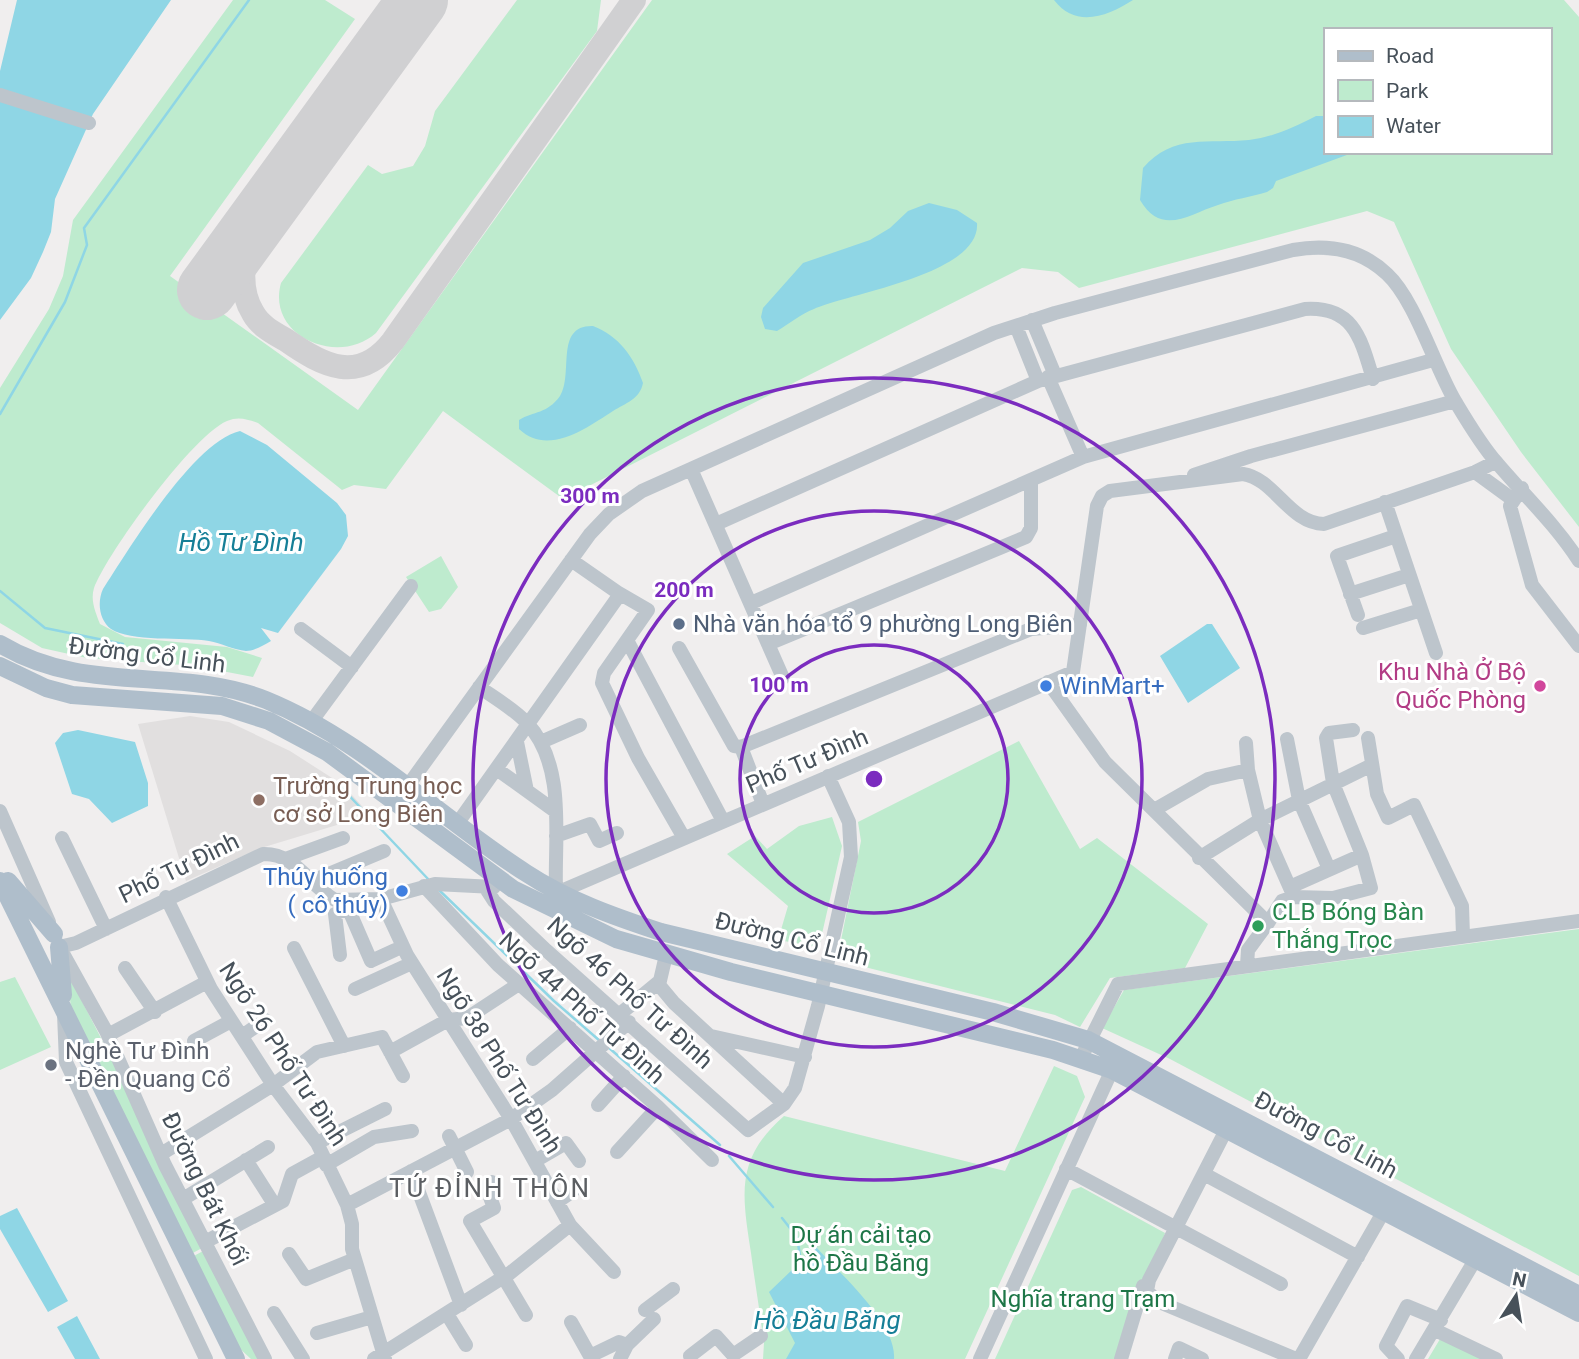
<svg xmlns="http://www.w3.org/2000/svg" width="1579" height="1359" font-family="Roboto,sans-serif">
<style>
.education{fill:#e1dfdf}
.green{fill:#beebce;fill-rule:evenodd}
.water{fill:#8fd6e5}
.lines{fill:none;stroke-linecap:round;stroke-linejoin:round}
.stream{stroke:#8fd6e5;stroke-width:2.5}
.taxiway{stroke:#d0d0d2;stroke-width:24}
.runway{stroke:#d0d0d2;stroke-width:60}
.minor{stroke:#bdc5cc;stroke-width:14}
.major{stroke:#afbecb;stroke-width:18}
.ring{fill:none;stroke:#7b2cbf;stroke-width:3.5}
.service-dot{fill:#5c6f8a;stroke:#fff;stroke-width:2.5}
.shop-dot{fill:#3f7fe0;stroke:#fff;stroke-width:2.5}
.hotel-dot{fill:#d1479c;stroke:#fff;stroke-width:2.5}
.education-dot{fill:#8d6e63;stroke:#fff;stroke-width:2.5}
.leisure-dot{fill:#2e9e5b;stroke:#fff;stroke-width:2.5}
.worship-dot{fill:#6b7280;stroke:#fff;stroke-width:2.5}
.labels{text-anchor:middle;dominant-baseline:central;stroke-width:6;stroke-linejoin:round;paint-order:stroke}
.service-label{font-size:24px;fill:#4e5e75;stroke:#fff;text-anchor:start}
.street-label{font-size:24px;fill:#47515a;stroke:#fff}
.hotel-label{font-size:24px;fill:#b23c85;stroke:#fff;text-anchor:end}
.shop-label{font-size:24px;fill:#366cbe;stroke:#fff;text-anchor:start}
.education-label{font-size:24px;fill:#785e54;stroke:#fff;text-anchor:start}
.leisure-label{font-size:24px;fill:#27864d;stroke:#fff;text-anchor:start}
.worship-label{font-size:24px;fill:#5b616d;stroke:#fff;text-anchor:start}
.park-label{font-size:24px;fill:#1d7647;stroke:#fff}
.water-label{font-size:26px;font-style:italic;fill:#167f97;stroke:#fff}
.neighbourhood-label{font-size:26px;letter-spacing:2px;fill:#5b5e62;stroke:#fff}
.centre{fill:#7b2cbf;stroke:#fff;stroke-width:3.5}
.ring-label{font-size:21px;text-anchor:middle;font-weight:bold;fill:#7b2cbf;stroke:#fff;stroke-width:6;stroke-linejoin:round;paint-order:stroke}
</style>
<rect width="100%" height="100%" fill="#f0eeee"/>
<path class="education" d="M190 716 229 722 290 751 343 785 370 815 261 848 186 881 138 724Z"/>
<path class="green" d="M233 0H325L355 19 170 276 358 410 652 0H1564L1579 17V527L1521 452 1451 349 1394 222 1367 211 1079 288 1058 272 1022 268 563 499 443 411 386 489 354 485 342 490 258 423C247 419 238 416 227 421 193 435 107 553 94 588 90 601 96 613 100 624L125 637 227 647 262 658 253 677 196 666 87 658 42 648 0 623V388L49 309 63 276 73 220ZM1325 30H1549V152H1325Z
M517 0H601L597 31 376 333C338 367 266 336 281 283L368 165 382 174 413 166 425 146 435 111Z
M441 556 458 587 441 609 429 612 406 577Z
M1019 741 1080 849 1097 838 1208 924 1185 968 1110 978 1080 1027 1055 1015 837 960 861 841 858 822Z
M832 817 842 846 819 947 778 940 788 906 727 854 755 836 767 849 799 826Z
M1579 929V1276L1170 1059 1102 1028 1124 990Z
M67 972 103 1042 88 1045 71 1008Z
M15 977 51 1047 0 1070V982Z
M105 1045 204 1247 189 1255 92 1051Z
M1054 1066 1077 1076 1085 1097 965 1359H763L764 1343C760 1313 755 1283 751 1253 742 1194 735 1159 784 1116L1005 1171Z
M1081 1187 1165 1233 1122 1359H995L1072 1190Z
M205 1250 264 1359H251L236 1345 190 1258Z
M1440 1339 1489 1359H1428Z"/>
<path class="water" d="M17 0H171L93 114 55 199 51 232 43 252 31 278 0 320V71Z
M1054 0H1133C1108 16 1076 29 1054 0Z
M1316 116H1325V152H1355L1276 181 1273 188 1267 192C1251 197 1234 199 1218 205 1189 214 1162 237 1140 200L1143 168C1173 133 1209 144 1249 140 1274 137 1294 127 1316 116Z
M929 203 957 210 977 223C981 274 850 293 814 309 801 314 789 324 777 331L765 329 761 317 763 308 803 263 870 240 890 228 908 211Z
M593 326C619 336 634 357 643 383 640 399 626 403 613 411 588 427 548 457 519 429V420C534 411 547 414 560 396 574 374 554 325 593 326Z
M240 431 267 445 337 503 346 515 348 536 341 549 278 633 261 628 271 641C264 645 254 651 246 651 234 650 221 643 209 641 184 637 130 642 111 629 99 620 97 602 103 589 129 549 194 441 240 431Z
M1207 624H1212L1240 668 1188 703 1160 656Z
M78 730 135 742 148 783V806L112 823 89 799 72 794 55 743 63 733Z
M17 1208 68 1301 48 1312 0 1229V1216Z
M816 1247C840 1274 897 1323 894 1359H786L795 1343 769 1292Z
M77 1316 100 1359H75L57 1327Z"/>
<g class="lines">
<path class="stream" d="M0 414 65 302 87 245 84 228 249 0
M0 591 45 628 123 644
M340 786 429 880
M439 890 554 1001 600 1041
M608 1047 720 1145
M729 1156 773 1207
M782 1218 797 1237 801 1262"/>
<path class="taxiway" d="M251 229C244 257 237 287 253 313 260 326 274 333 286 340 323 366 359 385 393 341L634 0"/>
<path class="runway" d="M207 290 418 0"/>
<path class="minor" d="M0 95 89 123
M1032 320 1055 375
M1016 326 1038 381
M1048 377 1083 457
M691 469 783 678
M1475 472 1512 499
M1194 475 1251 456 1455 401
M1522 488 1510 506 1532 585 1579 646
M1385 502 1436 653
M716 524 1038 381 1305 309C1354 306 1361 339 1373 379
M617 592 648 610 604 673 602 683 638 758 684 838
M1350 594 1409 575
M751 603 1083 457 1433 360
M1358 615 1337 556 1396 536
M1363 628 1421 610
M301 629 352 667
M628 642 723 821
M768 644 1026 537 1031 528V482
M679 648 734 746 741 747
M1048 682 1105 762 1268 923 1248 950 1247 965
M479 687C495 698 514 709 527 723 567 766 554 838 556 891
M311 722 411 586
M1368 738 1377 794 1388 818 1414 805 1462 906 1463 936
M1287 739 1299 800 1329 869
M517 742 527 791
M541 742 580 725
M1246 743 1248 770
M741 747 1031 629 1080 625
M741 747 763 804
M498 770 555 811
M407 787 590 534 609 514 642 491 994 333 1055 313 1293 250C1327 244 1361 249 1387 274 1415 300 1434 365 1455 401 1467 421 1481 445 1497 463 1525 496 1555 524 1579 561
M1154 810 1208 779 1248 770 1260 820 1294 897
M0 811 49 922
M457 824 618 597 617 592 571 560
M556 836 590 824 599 841 617 833
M62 838 106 929
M288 858 343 838
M1199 858 1260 820 1372 765
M312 881 384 851
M424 886 498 965 658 1107 712 1160
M485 887 494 901 547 951 748 1130 784 1104 795 1088 818 1006 851 857 849 822 828 776
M1290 887 1362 855
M559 892 1073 672 1097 506 1102 496 1110 491 1243 474C1275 479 1289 523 1324 524L1475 472 1495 462
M166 897 211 989 273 1085 317 1143 347 1205 352 1224V1249L385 1359
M381 899 407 955 511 1119 570 1225 614 1272
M345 901 371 961 395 950
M1268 923 1282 901 1294 897 1333 898 1371 888 1362 855 1333 783 1326 738 1329 733 1353 730
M59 947 76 943 263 854C296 853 308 885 335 900L381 899 435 884 494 887
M294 948 344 1046
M61 950 106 1031 165 1165 265 1359
M340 955 335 914 348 908
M666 955 659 985 674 1003 784 1104
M125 968 155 1012
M355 989 412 963
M64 1014 66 1062 206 1359
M620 1014 660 981
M108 1035 207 982
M242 1036 265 1020
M711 1036 805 1057
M194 1041 231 1021
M390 1052 448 1020 467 1018 519 984
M1081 1058 1118 984 1579 921
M533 1059 570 1028
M598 1105 624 1076
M1226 1130 1149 1280 1147 1291 1157 1301 1296 1359
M449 1136 467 1172
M317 1143 385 1109
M617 1152 658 1107
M161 1154 273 1085 317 1052 382 1037 403 1076
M246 1160 274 1204
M535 1161 566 1143 579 1161
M326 1165 374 1137 412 1131
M1066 1169 1281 1284
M411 1171 461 1305
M1204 1174 1358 1257
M492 1182 486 1186 494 1208 470 1221 526 1315
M183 1199 268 1147
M557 1202 573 1191
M347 1205 511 1119 552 1090 629 1022
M205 1242 283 1201 292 1174 323 1157
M289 1254 306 1279 355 1259
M645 1310 673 1289
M274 1313 303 1359
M447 1314 466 1345
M571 1322 590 1356 619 1342 627 1345
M1435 1330 1496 1359
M317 1333 372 1317
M690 1356 716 1336 733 1355 761 1336
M374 1359 510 1273 570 1225
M620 1359 627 1345 654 1319
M980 1359 1116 1061
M1121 1359 1143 1286
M1175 1359 1179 1348 1202 1359
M1299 1359 1389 1202
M1398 1359 1386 1346 1407 1306 1441 1320
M1416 1359 1475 1260"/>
<path class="major" d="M0 644C87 696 178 665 266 700 364 740 438 817 526 873 567 900 615 917 661 932L993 1012 1088 1040 1579 1295
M0 666 46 688 72 695 222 706 269 721 327 752 513 889 616 939 731 972 1053 1050 1112 1070 1579 1313
M0 881 236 1359
M8 881 54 934
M59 947 63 995"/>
</g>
<g class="ring">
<circle cx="874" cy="779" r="134"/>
<circle cx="874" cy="779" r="268"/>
<circle cx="874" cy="779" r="401"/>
</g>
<circle class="service-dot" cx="679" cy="624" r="7"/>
<g class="shop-dot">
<circle cx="1046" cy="686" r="7"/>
<circle cx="402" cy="891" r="7"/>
</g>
<circle class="hotel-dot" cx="1540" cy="686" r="7"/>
<circle class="education-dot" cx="259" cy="800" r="7"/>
<circle class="leisure-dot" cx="1258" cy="926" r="7"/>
<circle class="worship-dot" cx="51" cy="1065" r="7"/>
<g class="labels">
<g class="service-label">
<text x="693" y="624">Nhà văn hóa tổ 9 phường Long Biên</text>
</g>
<g class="street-label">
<text transform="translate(147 655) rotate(7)">Đường Cổ Linh</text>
<text transform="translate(807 761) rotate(-23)">Phố Tư Đình</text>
<text transform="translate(179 868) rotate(-26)">Phố Tư Đình</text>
<text transform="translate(792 939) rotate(14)">Đường Cổ Linh</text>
<text transform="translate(630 993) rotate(42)">Ngõ 46 Phố Tư Đình</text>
<text transform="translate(582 1008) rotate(42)">Ngõ 44 Phố Tư Đình</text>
<text transform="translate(283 1054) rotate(57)">Ngõ 26 Phố Tư Đình</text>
<text transform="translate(499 1061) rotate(58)">Ngõ 38 Phố Tư Đình</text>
<text transform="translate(1326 1135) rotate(28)">Đường Cổ Linh</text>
<text transform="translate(205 1189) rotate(64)">Đường Bát Khối</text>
</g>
<g class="hotel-label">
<text x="1526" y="672">Khu Nhà Ở Bộ<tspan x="1526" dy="28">Quốc Phòng</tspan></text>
</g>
<g class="shop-label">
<text x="1060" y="686">WinMart+</text>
<text x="388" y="877" text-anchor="end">Thúy huống<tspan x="388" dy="28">( cô thúy)</tspan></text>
</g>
<g class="education-label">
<text x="273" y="786">Trường Trung học<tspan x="273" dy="28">cơ sở Long Biên</tspan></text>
</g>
<g class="leisure-label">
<text x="1272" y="912">CLB Bóng Bàn<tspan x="1272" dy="28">Thắng Trọc</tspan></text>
</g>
<g class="worship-label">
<text x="65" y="1051">Nghè Tư Đình<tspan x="65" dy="28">- Đền Quang Cổ</tspan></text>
</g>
<g class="park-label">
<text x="861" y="1235">Dự án cải tạo<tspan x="861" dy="28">hồ Đầu Băng</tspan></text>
<text x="1083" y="1299">Nghĩa trang Trạm</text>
</g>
<g class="water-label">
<text x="241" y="542">Hồ Tư Đình</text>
<text x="827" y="1320">Hồ Đầu Băng</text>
</g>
<g class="neighbourhood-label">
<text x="490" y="1188">TỨ ĐỈNH THÔN</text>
</g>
</g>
<circle cx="874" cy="779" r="10" class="centre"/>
<g class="ring-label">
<text x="590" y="503">300 m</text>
<text x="684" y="597">200 m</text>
<text x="779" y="692">100 m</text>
</g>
<rect x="1324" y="28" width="228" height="126" fill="#ffffff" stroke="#b5b9bd" stroke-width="2"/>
<rect x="1338" y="51" width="35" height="10" fill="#afbecb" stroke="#b5b9bd" stroke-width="2"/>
<text x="1386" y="63" font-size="21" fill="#47515a">Road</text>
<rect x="1338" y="80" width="35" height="21" fill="#beebce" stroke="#b5b9bd" stroke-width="2"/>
<text x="1386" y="98" font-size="21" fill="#47515a">Park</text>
<rect x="1338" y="116" width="35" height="21" fill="#8fd6e5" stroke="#b5b9bd" stroke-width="2"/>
<text x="1386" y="133" font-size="21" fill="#47515a">Water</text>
<g transform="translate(1516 1296) rotate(12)" stroke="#ffffff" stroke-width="5" paint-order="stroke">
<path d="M0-5L12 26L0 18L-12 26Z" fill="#47515a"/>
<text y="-10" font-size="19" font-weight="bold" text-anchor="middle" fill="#47515a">N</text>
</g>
</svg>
